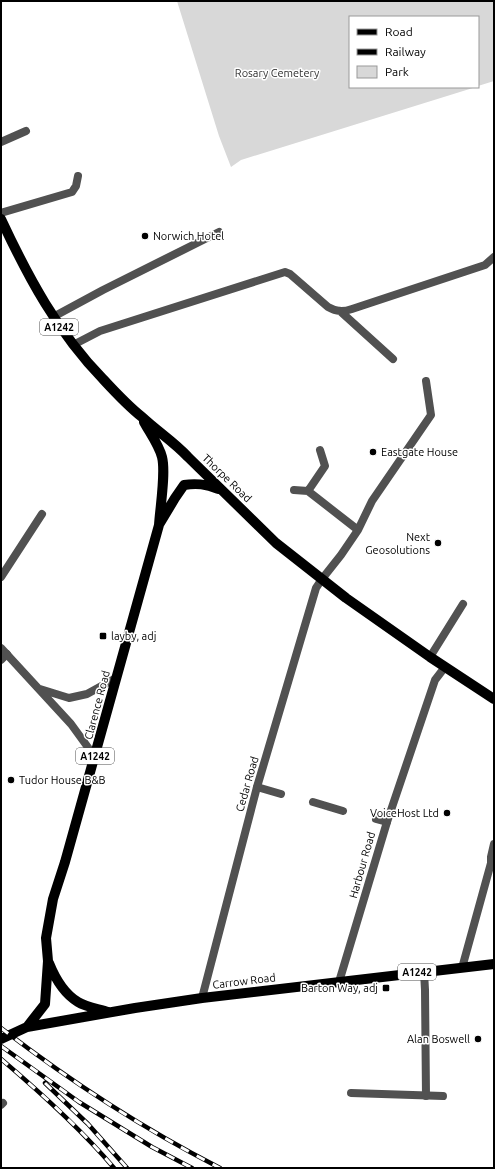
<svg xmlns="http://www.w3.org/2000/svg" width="495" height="1169" font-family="Ubuntu,sans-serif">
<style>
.green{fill:#d8d8d8}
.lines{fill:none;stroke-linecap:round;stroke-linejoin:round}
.service{stroke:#515151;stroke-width:8}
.minor{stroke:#515151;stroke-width:8}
.primary{stroke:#000;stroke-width:10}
.rail-casing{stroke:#000;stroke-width:4.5}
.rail{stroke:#fff;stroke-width:3;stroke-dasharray:9;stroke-linecap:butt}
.poi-dot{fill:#000;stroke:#fff;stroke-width:1.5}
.labels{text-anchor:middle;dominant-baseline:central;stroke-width:3;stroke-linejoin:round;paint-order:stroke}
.shield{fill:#fff;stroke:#4c4c4c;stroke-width:1}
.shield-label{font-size:10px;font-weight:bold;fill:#000}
.park-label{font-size:11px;fill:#2f2f2f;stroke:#fff}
.poi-label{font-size:11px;fill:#000;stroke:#fff;text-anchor:start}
.street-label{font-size:11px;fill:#000;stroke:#fff}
</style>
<rect width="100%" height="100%" fill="#fff"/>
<path class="green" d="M177 1H494V81L478 86V17H350V87H476L241 160 231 167 219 136Z"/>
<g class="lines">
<path class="service" d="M1 142 26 131
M1 213 72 192 76 186 78 176
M340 311 393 359
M53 317 103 290 219 232
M73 345 100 331 285 272 290 274 328 307C337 312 343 312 352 309L485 265 494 257
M294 490 308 491 358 530
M308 491 325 466 320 450
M1 577 42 514
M322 579 341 555 358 530 372 501 431 415 426 381
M430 657 463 604
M1 660 7 654
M257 787 281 794
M313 802 343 811
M376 819 387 822
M462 968 491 863V857L494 844
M351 1093 443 1096"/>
<path class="minor" d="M1 648 71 724 95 757
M40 689 69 698 87 694 116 678
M424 972 425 990 426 1096
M339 982 387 822 435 680 445 667
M202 998 257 787 316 588 322 579
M1 1105 3 1103"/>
<path class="primary" d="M1 219C28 277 58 333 103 379 115 392 128 406 142 417 157 431 174 442 188 457L276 543 346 598 430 657 494 699
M160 523 175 498 184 485C197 483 206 484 218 489
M49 963C55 978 63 993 78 1002 86 1007 99 1009 108 1012
M27 1027 45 1004 48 961 46 938 53 899 65 862 159 525C160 508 166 473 162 457 159 445 150 433 144 422
M1 1039 27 1027 135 1008 202 998 494 964"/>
<defs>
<path id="rail" d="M1 1028C70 1081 142 1128 220 1168
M1 1046 79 1102 152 1147 192 1168
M1 1059C41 1093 80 1128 114 1168
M45 1083 88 1124 127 1168"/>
</defs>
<use href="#rail" class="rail-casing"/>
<use href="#rail" class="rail"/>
</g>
<g class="poi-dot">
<circle cx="145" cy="236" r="4"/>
<circle cx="373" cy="452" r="4"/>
<circle cx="438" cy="543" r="4"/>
<rect x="99" y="632" width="8" height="8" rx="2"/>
<circle cx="11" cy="780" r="4"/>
<circle cx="447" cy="813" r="4"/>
<rect x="382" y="984" width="8" height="8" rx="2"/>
<circle cx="478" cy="1039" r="4"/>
</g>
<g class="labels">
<g class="shield">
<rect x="40" y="319" width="38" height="16" rx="3"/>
<rect x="76" y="748" width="38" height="16" rx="3"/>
<rect x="398" y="964" width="38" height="16" rx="3"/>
</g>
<g class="shield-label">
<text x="59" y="327">A1242</text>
<text x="95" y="756">A1242</text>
<text x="417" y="972">A1242</text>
</g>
<g class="park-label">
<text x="277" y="73">Rosary Cemetery</text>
</g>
<g class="poi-label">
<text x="153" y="236">Norwich Hotel</text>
<text x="381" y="452">Eastgate House</text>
<text x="430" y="537" text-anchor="end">Next<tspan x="430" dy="13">Geosolutions</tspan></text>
<text x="111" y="636">layby, adj</text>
<text x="19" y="780">Tudor House B&amp;B</text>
<text x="439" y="813" text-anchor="end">VoiceHost Ltd</text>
<text x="378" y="988" text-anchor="end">Barton Way, adj</text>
<text x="470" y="1039" text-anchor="end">Alan Boswell</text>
</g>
<g class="street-label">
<text transform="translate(227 478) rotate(44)">Thorpe Road</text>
<text transform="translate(97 705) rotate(-75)">Clarence Road</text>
<text transform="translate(247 784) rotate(-74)">Cedar Road</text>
<text transform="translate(362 865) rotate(-74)">Harbour Road</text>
<text transform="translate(244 981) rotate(-7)">Carrow Road</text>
</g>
</g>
<rect width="495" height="1169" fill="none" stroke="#000000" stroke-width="4"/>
<rect x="349" y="16" width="130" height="72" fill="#ffffff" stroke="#999999"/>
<rect x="357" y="29" width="20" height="6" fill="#000000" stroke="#999999"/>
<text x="385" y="36" font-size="12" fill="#000000">Road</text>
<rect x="357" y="49" width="20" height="6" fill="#000000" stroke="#999999"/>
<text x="385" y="56" font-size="12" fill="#000000">Railway</text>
<rect x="357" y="66" width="20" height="12" fill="#d8d8d8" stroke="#999999"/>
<text x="385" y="76" font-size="12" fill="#000000">Park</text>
</svg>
